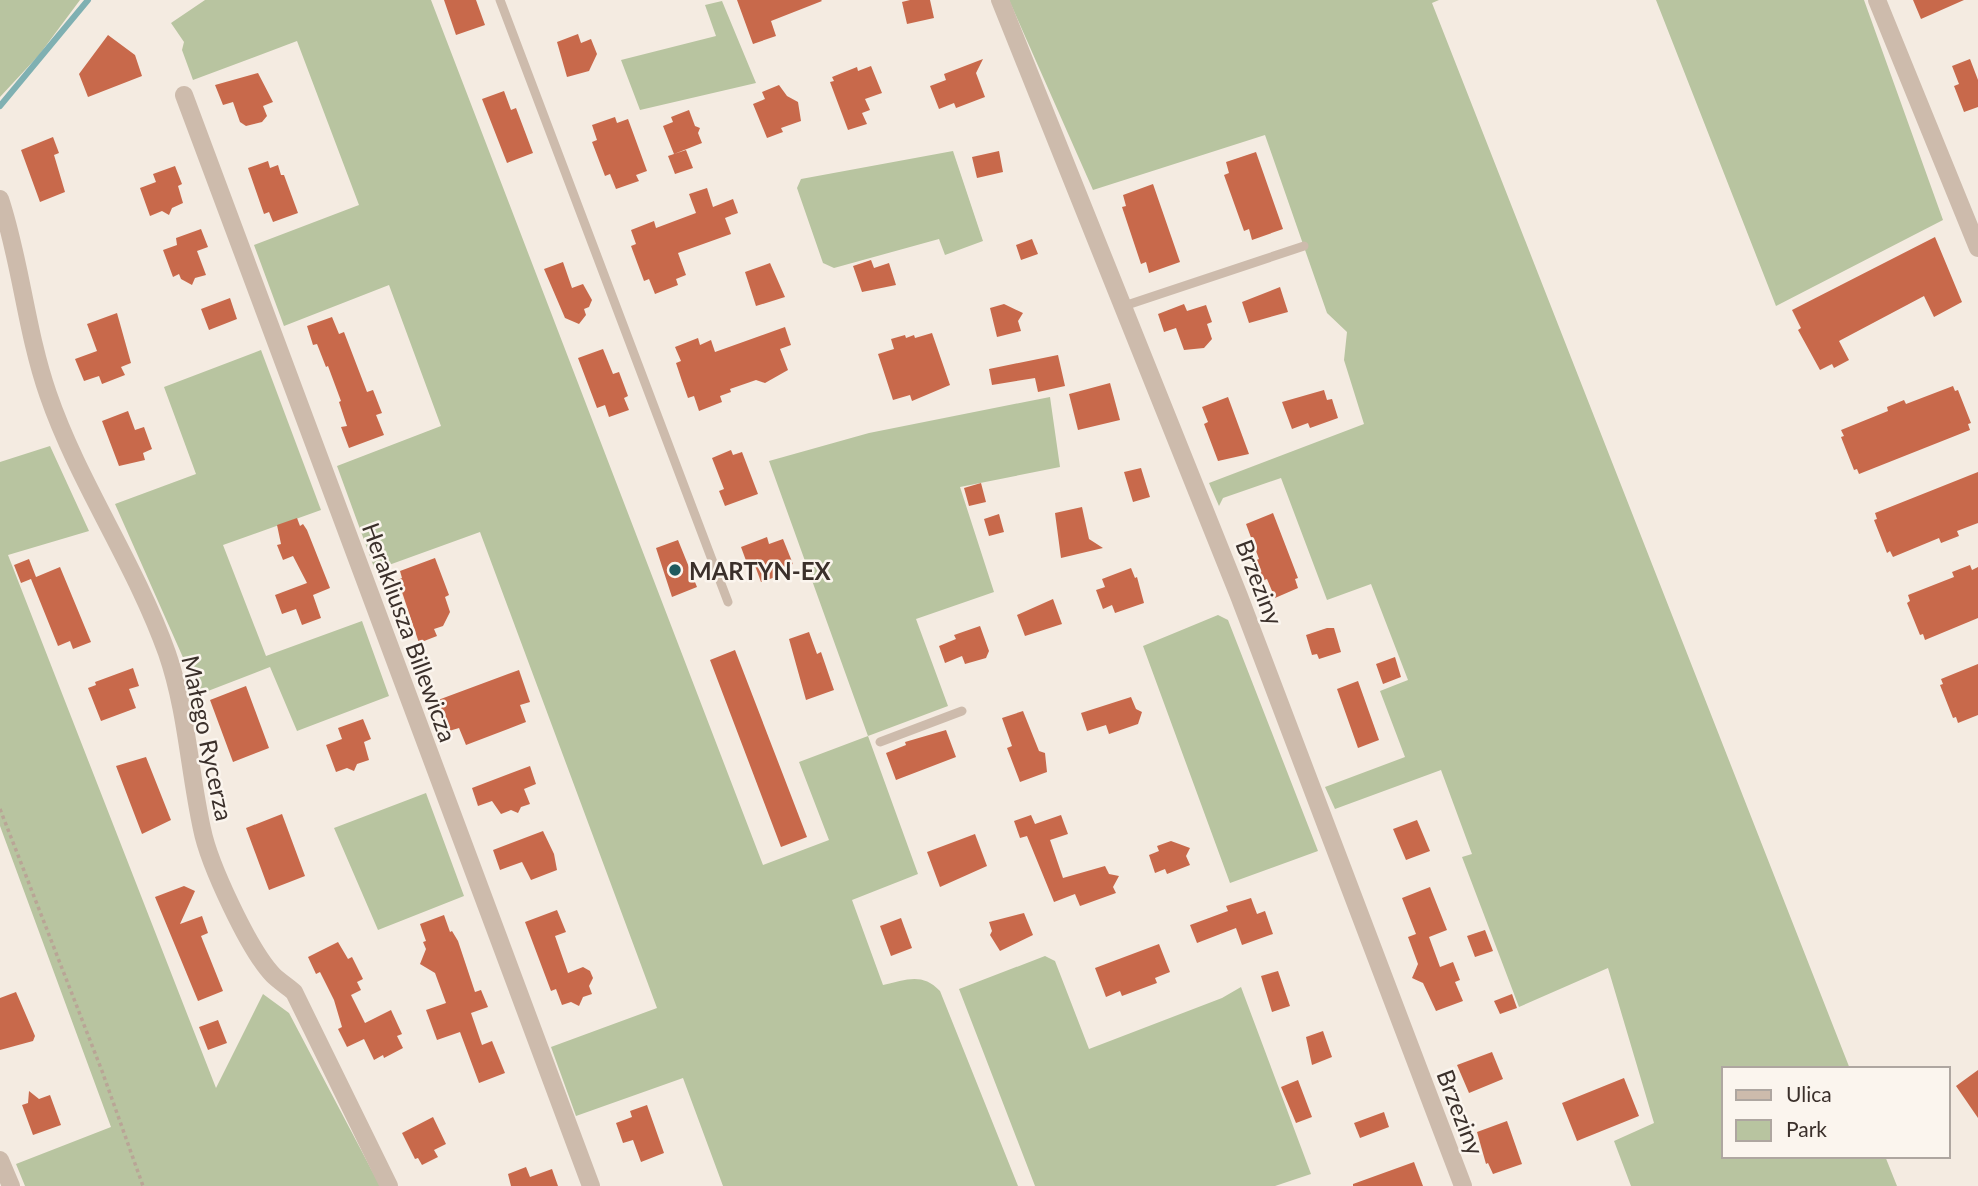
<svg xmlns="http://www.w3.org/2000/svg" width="1978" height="1186" font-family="Lato,sans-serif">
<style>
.green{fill:#b8c4a0}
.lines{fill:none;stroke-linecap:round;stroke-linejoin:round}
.stream{stroke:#7fb0b2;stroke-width:6}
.building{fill:#c8694b}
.path{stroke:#b9a596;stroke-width:3.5;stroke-dasharray:3.5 3.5;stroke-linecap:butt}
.lane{stroke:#cdbbac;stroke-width:9}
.street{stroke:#cdbbac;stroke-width:18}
.poi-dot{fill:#1f5a5e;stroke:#fbf5ee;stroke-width:2.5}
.labels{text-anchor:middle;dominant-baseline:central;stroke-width:5;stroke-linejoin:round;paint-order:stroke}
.poi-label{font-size:24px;font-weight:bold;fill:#3b302b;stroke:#fbf5ee;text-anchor:start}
.street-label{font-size:24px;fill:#3b302b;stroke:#fbf5ee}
</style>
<rect width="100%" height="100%" fill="#f4ebe1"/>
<path class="green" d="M0 0H80L39 55 0 97Z
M205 0H431L763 865 829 840 799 762 868 736 769 461 869 433 1050 397 1060 467 960 487 994 592 916 619 948 706 868 736 918 874 852 900 883 985C906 980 922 972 940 991L1018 1186H723L683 1078 576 1116 551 1047 657 1008 480 532 375 570 337 466 441 426 389 285 284 326 254 245 359 205 297 41 193 80 182 50 184 42 171 23Z
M1009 0H1439L1432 3 1850 1069H1724V1156H1885L1897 1186H1631L1614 1141 1654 1123 1608 968 1519 1007 1462 857 1472 854 1441 770 1335 809 1325 787 1405 757 1380 691 1408 680 1371 584 1327 600 1281 478 1223 498 1219 506 1209 483 1364 424 1344 360 1347 332 1327 313 1265 135 1093 190Z
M1656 0H1864L1943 220 1776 306Z
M722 1 756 83 640 110 621 60 716 36 705 5Z
M953 151 983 241 945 255 939 239 834 268 823 263 797 188 801 179Z
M261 350 321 510 223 545 266 656 362 621 389 696 297 731 270 667 195 696 185 662 115 504 196 474 164 387Z
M50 446 89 531 8 555 216 1088 263 994 289 1013 380 1186H25L16 1164 111 1127 0 826V462Z
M1218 615 1228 620 1318 851 1230 883 1143 646Z
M426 793 464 896 378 930 334 828Z
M1045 956 1055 961 1089 1049 1222 998 1241 987 1311 1174 1275 1186H1035L959 989Z"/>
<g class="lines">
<path class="stream" d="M0 106 88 0"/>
</g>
<path class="building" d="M444 0H476L485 25 456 35Z
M737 0H821L822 1 771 21 776 36 753 44Z
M910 0H930L934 18 907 24 902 2Z
M1913 0H1964L1921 19Z
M578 34 581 43 591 39 597 54 589 71 567 77 557 42Z
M108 35 135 55 142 76 88 97 79 74Z
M983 59 976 73 985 97 956 108 954 103 939 109 930 86 946 80 944 74Z
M1970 59 1978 80V107L1964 112 1954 86 1959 84 1952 66Z
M871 66 882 93 865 99 870 110 862 113 867 124 848 130 830 82 834 81 832 77 857 67 858 71Z
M258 73 273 102 263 106 267 116 262 122 246 126 240 122 233 102 223 105 215 85Z
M779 85 787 96 798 102 801 121 781 128 783 132 767 138 753 104 765 99 762 92Z
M504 91 511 110 516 108 533 153 507 163 482 99Z
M689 110 695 126 700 128 698 133 702 143 674 154 663 126 673 122 671 117Z
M615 117 617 123 628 119 647 171 636 175 639 181 616 189 610 174 605 176 592 142 597 140 592 125Z
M53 137 59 153 54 155 65 192 40 202 21 150Z
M686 150 693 168 675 174 668 156Z
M999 151 1003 172 977 178 972 157Z
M1256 152 1283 229 1252 240 1249 229 1244 231 1224 175 1229 173 1226 162Z
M268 161 270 168 278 165 281 175H284L298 213 273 222 269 212 264 214 248 168Z
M175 166 182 184 178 186 183 203 172 208 169 215 162 211 150 216 140 188 156 182 153 174Z
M1153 184 1180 262 1149 273 1146 262 1141 264 1122 207 1126 206 1123 195Z
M707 188 713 207 733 199 738 213 725 218 731 234 678 253 686 275 676 279 678 285 655 294 649 279 644 281 631 246 636 244 631 230 654 221 656 228 696 213 689 194Z
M201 229 208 247 197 251 206 275 195 278 192 285 181 279 179 274 173 277 163 250 177 245 176 238Z
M1935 237 1962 302 1934 317 1924 296 1839 341 1849 360 1834 368 1832 364 1820 370 1798 330 1801 328 1792 310Z
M1032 239 1038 254 1021 260 1016 245Z
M871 260 874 268 889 263 896 285 862 292 853 266Z
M563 262 572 288 583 284 592 300 589 307 584 309 586 315 579 324 565 318 544 269Z
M770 263 785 297 756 306 745 272Z
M1280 287 1288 312 1249 323 1242 302Z
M230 298 237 319 209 330 201 309Z
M1004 304 1023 313 1018 321 1021 331 997 337 990 308Z
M1184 304 1187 311 1206 305 1212 322 1207 324 1212 339 1204 348 1184 350 1176 328 1164 332 1158 314Z
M117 313 131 363 121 367 125 375 102 384 99 376 84 381 75 359 97 351 87 324Z
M332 317 339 334 344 332 367 392 373 390 382 413 376 415 384 435 349 448 341 427 347 426 339 402 341 401 328 366 326 367 317 344 313 345 307 326Z
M785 327 791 345 780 349 788 370 765 383 756 380 730 389 731 392 720 396 722 402 699 411 694 396 688 398 682 381 676 363 681 361 675 347 698 338 700 345 711 340 715 352Z
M932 333 950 385 912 401 910 395 893 400 878 354 894 349 891 339 905 335 906 338 914 335 915 338Z
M603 349 613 374 619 372 628 396 624 398 629 410 609 417 605 405 597 408 578 358Z
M1058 355 1065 386 1038 392 1035 378 992 385 989 369Z
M1110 383 1120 420 1078 430 1069 394Z
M1953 386 1955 391 1958 390 1971 423 1968 424 1970 430 1859 474 1857 469 1854 470 1841 437 1844 436 1841 430 1888 411 1887 407 1904 400 1906 404Z
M1324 390 1327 400 1332 399 1338 418 1310 428 1308 423 1292 429 1282 402Z
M1228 397 1249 454 1218 461 1204 424 1208 422 1202 407Z
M128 411 135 430 144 427 152 449 143 453 145 460 119 466 102 421Z
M731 450 733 455 742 452 758 494 725 506 719 491 724 489 712 458Z
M1141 468 1150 497 1133 502 1124 472Z
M1978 472V523L1957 531 1959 536 1941 543 1939 538 1893 557 1890 551 1887 553 1874 520 1877 519 1875 513Z
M981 483 986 502 969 506 964 488Z
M1082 507 1089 539 1103 548 1061 558 1055 513Z
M1273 513 1298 578 1295 579 1298 588 1275 598 1267 579 1262 581 1254 561 1259 559 1246 524Z
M999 514 1004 532 989 536 984 519Z
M297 518 300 526 303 524 307 530 330 588 313 595 321 618 302 625 296 609 282 614 275 595 307 583 293 556 283 560 277 545 281 544 277 525Z
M767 537 769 544 783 539 793 564 779 569 781 575 761 582 754 563 748 566 741 547Z
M678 540 697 587 672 597 656 548Z
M435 558 449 595 445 597 450 612 443 626 434 629 437 636 419 643 398 580 402 578 400 571Z
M29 559 36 577 60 567 91 642 73 649 70 641 58 646 31 579 21 583 14 565Z
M1970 565 1972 570 1978 567V618L1925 640 1923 634 1920 635 1907 603 1910 601 1908 595 1954 577 1952 572Z
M1131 568 1135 578 1137 577 1144 603 1115 613 1112 605 1103 609 1096 590 1105 587 1102 579Z
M1053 599 1062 624 1025 636 1017 615Z
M980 626 989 651 986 658 965 664 962 656 945 663 939 646 956 639 954 635Z
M1327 628H1334L1341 652 1319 659 1317 654 1312 655 1306 635Z
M809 632 817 654 821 652 834 690 806 700 789 639Z
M735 650 807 837 781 847 710 660Z
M1395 657 1401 677 1383 684 1376 664Z
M1978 664V715L1958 723 1956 717 1953 718 1940 685 1943 684 1941 679Z
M133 668 139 686 129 689 136 708 101 721 88 688 96 685 95 682Z
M519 670 530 702 520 705 526 722 466 745 459 728 449 731 438 700Z
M1358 681 1379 740 1358 748 1337 689Z
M246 686 269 748 233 762 210 700Z
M1131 697 1136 709 1142 712 1138 724 1109 734 1106 725 1087 731 1081 713Z
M1023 711 1039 751 1045 753 1047 772 1020 782 1007 748 1012 746 1002 718Z
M363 719 371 739 364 742 369 760 357 764 354 771 347 768 336 772 326 745 342 739 338 728Z
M946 730 956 757 896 780 886 753 906 745 905 742Z
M146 757 171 820 142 834 116 766Z
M530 766 536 784 524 789 530 804 521 807 518 813 511 810 501 814 492 801 478 806 472 788Z
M282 814 305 876 269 890 246 828Z
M1031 815 1035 824 1061 815 1068 834 1050 840 1063 878 1105 866 1109 874 1119 876 1113 887 1116 893 1080 906 1075 894 1054 902 1027 836 1020 838 1014 821Z
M1417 820 1430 851 1406 860 1393 829Z
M543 831 554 854 557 870 531 880 522 862 500 870 493 850Z
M975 834 987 866 940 887 927 852Z
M1171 841 1190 848 1186 856 1190 865 1167 874 1165 869 1155 873 1149 855 1159 851 1157 846Z
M184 886 195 891 180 924 202 916 208 933 201 936 223 991 198 1001 155 897Z
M1430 887 1447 930 1429 937 1440 967 1453 962 1460 980 1455 982 1463 1001 1436 1011 1423 983 1412 978 1418 964 1408 937 1416 934 1402 898Z
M1251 898 1257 914 1265 911 1273 934 1242 945 1236 928 1197 943 1190 925 1228 911 1226 906Z
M557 910 566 932 555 936 568 973 583 967 590 971 593 978 589 986 592 994 583 997 579 1006 571 1002 562 1005 556 989 551 991 525 922Z
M1024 913 1033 935 1000 951 990 935 992 931 989 922Z
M444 915 450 932 452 931 458 941 475 992 481 990 488 1007 471 1013 482 1045 492 1041 505 1073 479 1083 460 1032 437 1040 426 1010 446 1003 435 973 420 964 426 949 423 942 426 941 420 924Z
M901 918 912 948 891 956 880 926Z
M1485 930 1493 951 1475 957 1467 936Z
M338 942 348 959 352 957 363 979 357 982 361 990 351 995 365 1023 391 1010 402 1034 397 1036 403 1048 384 1058 383 1055 374 1060 364 1039 347 1047 338 1029 342 1027 334 1000 320 972 316 974 308 957Z
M1159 944 1170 972 1155 978 1157 983 1122 996 1120 991 1106 997 1095 968Z
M1278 971 1290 1006 1272 1012 1261 976Z
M16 992 35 1036 33 1041 0 1050V998Z
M1512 994 1517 1008 1500 1014 1494 1001Z
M218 1020 227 1043 208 1050 199 1027Z
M1323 1031 1332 1057 1312 1065 1306 1037Z
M1492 1052 1503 1079 1469 1093 1457 1065Z
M1978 1070V1118L1956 1086Z
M1624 1078 1639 1116 1577 1141 1562 1103Z
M1298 1080 1312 1117 1296 1123 1281 1087Z
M29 1091 39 1099 50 1095 61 1125 33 1135 22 1105 28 1103Z
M647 1105 664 1153 641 1162 633 1140 623 1143 616 1123 632 1117 630 1111Z
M1384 1112 1389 1127 1360 1138 1354 1123Z
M433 1117 446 1144 434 1150 438 1157 422 1165 418 1158 415 1159 402 1133Z
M1507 1121 1522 1164 1493 1174 1488 1163 1486 1164 1477 1132Z
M1414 1162 1423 1186H1353V1184Z
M526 1167 530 1177 552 1169 558 1186H511L508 1174Z"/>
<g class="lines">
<path class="path" d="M0 809 102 1071 143 1186"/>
<path class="lane" d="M500 0 728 602
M1124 306 1304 246
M880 742 962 711"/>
<path class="street" d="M1000 0 1239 596 1463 1186
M1877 0 1978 248
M184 95 591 1186
M0 199C21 262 26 331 48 394 79 484 135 563 167 653 187 711 189 770 202 829 209 864 249 950 273 975 279 981 287 986 294 992L389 1186
M0 1160 11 1186"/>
</g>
<circle class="poi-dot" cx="675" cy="570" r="7"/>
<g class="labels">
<g class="poi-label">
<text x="689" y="570">MARTYN-EX</text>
</g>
<g class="street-label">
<text transform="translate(1260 582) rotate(69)">Brzeziny</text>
<text transform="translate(410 632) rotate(70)">Herakliusza Billewicza</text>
<text transform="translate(208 738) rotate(78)">Małego Rycerza</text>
<text transform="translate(1461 1112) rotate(69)">Brzeziny</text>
</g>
</g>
<rect x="1722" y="1067" width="228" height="91" fill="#fbf5ee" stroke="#aea6a0" stroke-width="2"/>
<rect x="1736" y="1090" width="35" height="10" fill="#cdbbac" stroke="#aea6a0" stroke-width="2"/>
<text x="1786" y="1102" font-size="21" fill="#3b302b">Ulica</text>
<rect x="1736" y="1120" width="35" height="21" fill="#b8c4a0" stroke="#aea6a0" stroke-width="2"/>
<text x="1786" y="1137" font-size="21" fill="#3b302b">Park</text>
</svg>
